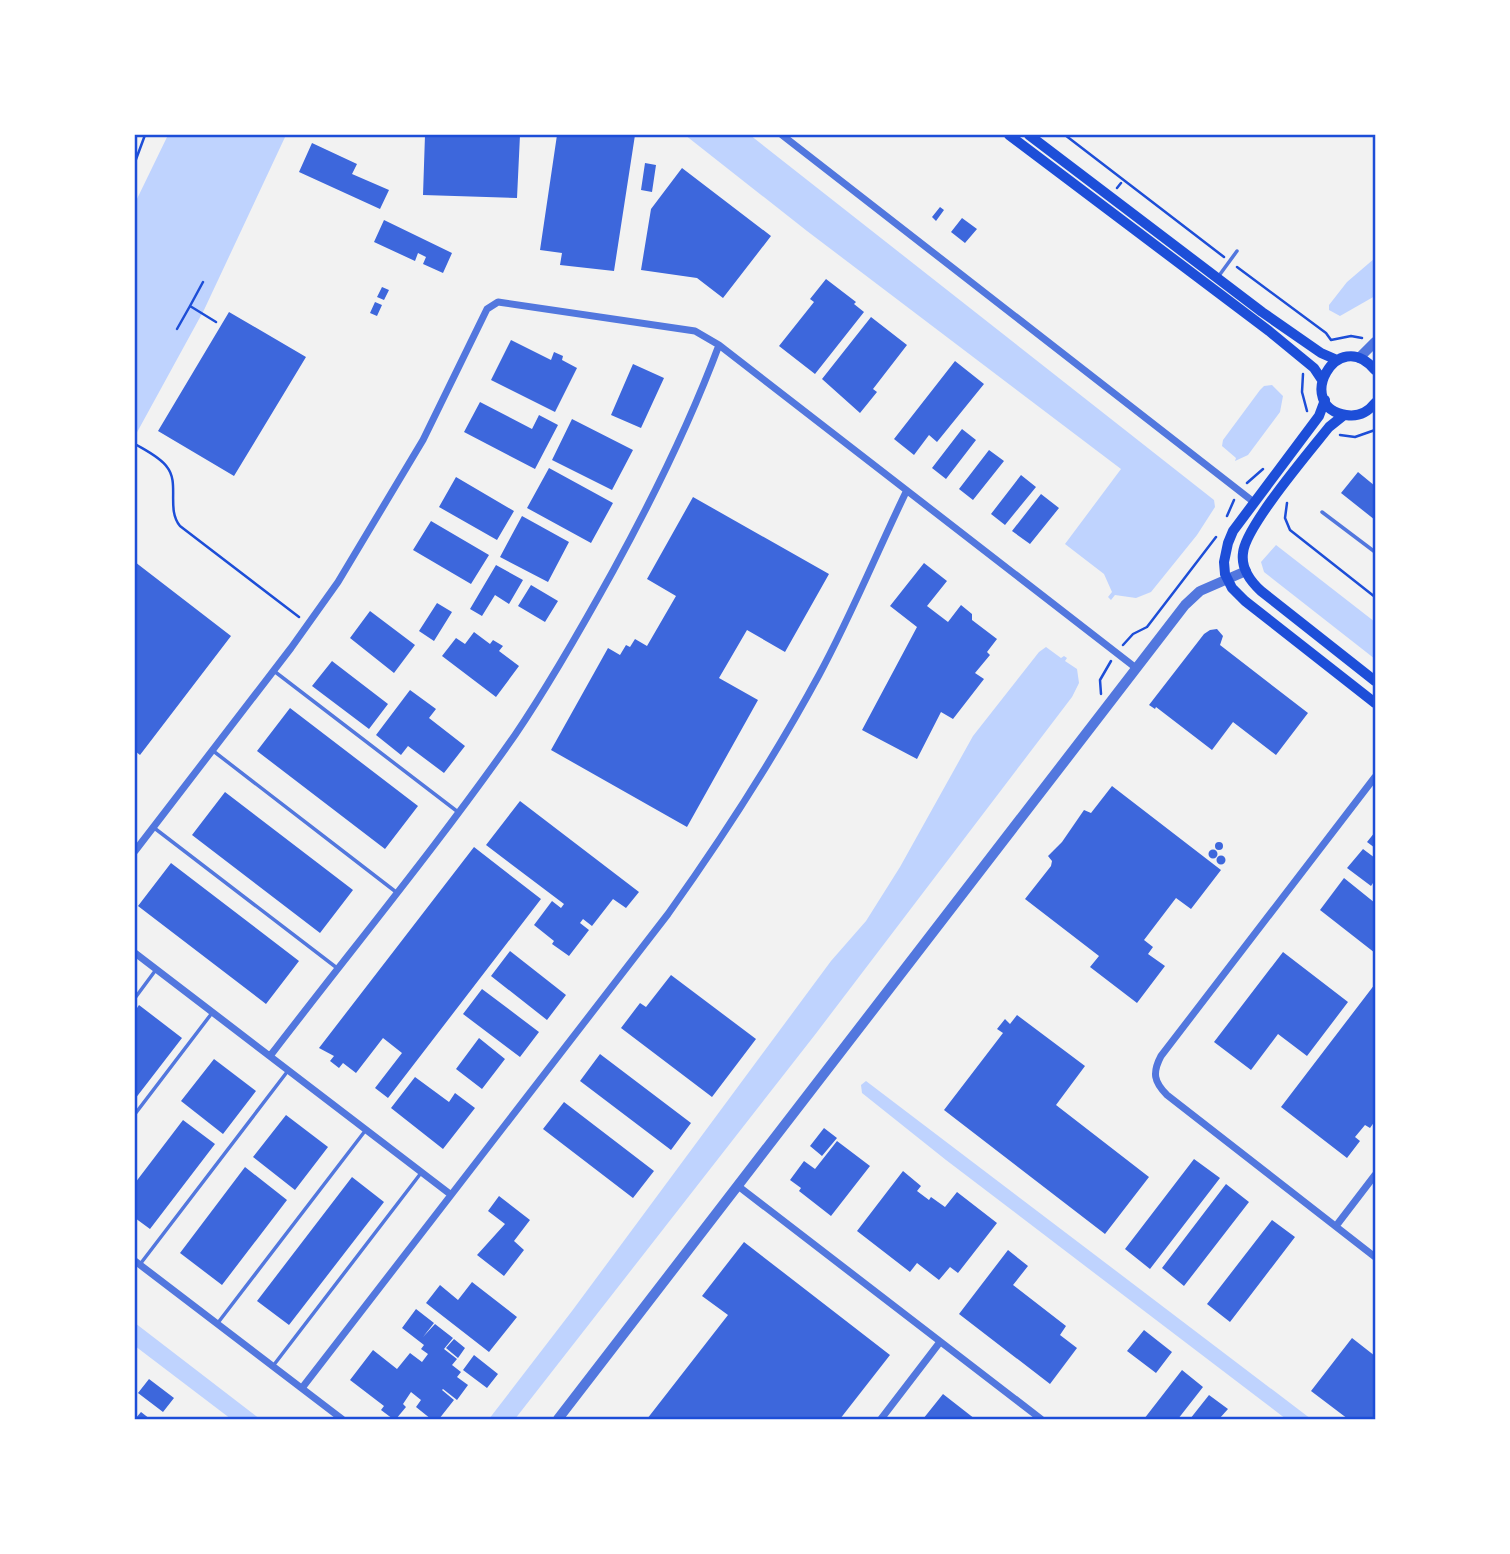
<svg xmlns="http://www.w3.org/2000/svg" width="1510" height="1554" font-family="Figtree,sans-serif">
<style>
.water{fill:#bfd3fe}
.building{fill:#3d67dc}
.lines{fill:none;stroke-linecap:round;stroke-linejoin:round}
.path{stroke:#1d4ed8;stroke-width:2.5}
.service{stroke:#5277de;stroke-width:3.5}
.minor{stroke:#5277de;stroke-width:7}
.tertiary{stroke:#5277de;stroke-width:10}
.secondary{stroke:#1d4ed8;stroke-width:10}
.neatline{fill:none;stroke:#1d4ed8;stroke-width:2.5}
</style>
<rect width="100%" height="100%" fill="#f2f2f2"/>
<path class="water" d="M168 135H286L204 310 135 436V203Z
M685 135H750L1214 500 1215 507 1197 535 1151 592 1136 598 1115 595 1111 600 1108 597 1112 592 1104 574 1065 544 1121 469 807 231Z
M1375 258V296L1340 316 1329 310V305L1347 282Z
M1272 385 1283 396 1280 412 1248 455 1235 461 1236 458 1222 446 1223 440 1260 390 1264 386Z
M1276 545 1375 622V659L1264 572 1261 562Z
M1046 647 1061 658 1064 656 1067 658 1065 661 1077 669 1079 683 1072 697 814 1036 515 1419H489L572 1311 831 961 866 921 900 867 973 736 1039 652Z
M866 1081 1311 1419H1286L946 1160 862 1093 861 1085Z
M135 1323 260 1419H231L135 1346Z"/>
<path class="building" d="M425 135H520L517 198 423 195Z
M557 135H635L614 271 560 265 562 253 540 250Z
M312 143 357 164 352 174 389 190 380 209 299 172Z
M645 163 656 165 652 192 641 190Z
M682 168 771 236 723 298 697 278 641 270 651 209Z
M940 207 944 210 936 221 932 217Z
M962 218 977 229 965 243 951 232Z
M384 220 452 253 443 273 423 264 426 257 418 253 415 261 374 242Z
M826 279 856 302 854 304 864 312 815 374 779 346 814 302 810 299Z
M382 287 389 290 384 300 377 297Z
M375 302 382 305 377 316 370 313Z
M229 312 306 357 234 476 158 431Z
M871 317 907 345 873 389 877 392 860 413 822 379Z
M511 340 551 360 554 352 563 356 562 360 577 368 555 412 491 380Z
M955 361 984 384 937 442 929 435 914 455 894 439Z
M633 364 664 378 641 428 611 415Z
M480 402 532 429 539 415 558 425 535 469 464 432Z
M572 419 633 450 612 490 552 460Z
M962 429 976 440 946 479 932 468Z
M989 450 1004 461 973 500 959 489Z
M549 468 613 503 591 543 527 508Z
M1358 472 1375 486V520L1341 493Z
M1021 475 1036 487 1005 525 991 514Z
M456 477 514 511 497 540 439 507Z
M1041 494 1059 508 1030 544 1012 531Z
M693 497 829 574 785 652 747 630 719 678 758 700 687 827 551 750 608 648 620 655 626 645 630 647 635 639 647 646 676 596 647 579Z
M522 516 569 542 548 582 500 557Z
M431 521 489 555 471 584 413 550Z
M135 562 231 636 140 755 135 751Z
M924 563 947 581 927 606 948 622 961 605 972 614V620L997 639 987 652 990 655 975 673 984 679 953 719 941 712 917 759 862 730 917 627 890 606Z
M496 565 523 580 509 604 495 595 482 616 470 609Z
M531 585 558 601 545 622 518 606Z
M437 603 452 612 434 641 419 631Z
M370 611 415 645 394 673 350 638Z
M1217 629 1223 636 1220 645 1308 713 1276 755 1233 722 1212 750 1156 707 1155 709 1149 705 1204 634 1210 630Z
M474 632 490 644 493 640 503 646 499 651 519 666 496 697 442 656 456 638 465 644Z
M332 661 388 704 369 729 312 686Z
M410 690 436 709 429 718 465 746 444 773 408 746 401 755 376 735Z
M290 708 418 806 385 849 257 751Z
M1112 786 1221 870 1191 909 1176 898 1144 940 1153 947 1148 954 1165 966 1137 1003 1090 967 1099 956 1025 899 1051 866 1052 861 1048 856 1062 842 1084 810 1091 813Z
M225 792 353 890 320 933 192 835Z
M520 801 639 892 626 908 613 899 592 926 583 919 580 923 589 930 569 956 552 944 554 941 534 925 552 901 561 908 564 904 486 845Z
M1375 832V848L1367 842Z
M1215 846a4 4 0 1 1 8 0a4 4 0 1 1-8 0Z
M474 847 541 899 388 1098 375 1088 402 1053 383 1038 356 1073 343 1063 339 1068 330 1061 334 1056 319 1048Z
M1363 849 1375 858V880L1371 886 1347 868Z
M1208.5 854a4.5 4.5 0 1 1 9 0a4.5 4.5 0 1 1-9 0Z
M1216.5 860a4.5 4.5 0 1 1 9 0a4.5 4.5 0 1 1-9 0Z
M171 863 299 961 266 1004 138 906Z
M1344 878 1375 903V953L1320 910Z
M510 951 566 995 547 1020 491 976Z
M1283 952 1348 1002 1307 1056 1278 1034 1251 1070 1214 1042Z
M671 975 756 1039 712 1097 621 1028 640 1003 646 1007Z
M1375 984V1121L1370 1128 1365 1125 1355 1137 1360 1141 1347 1158 1281 1107Z
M482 989 539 1032 520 1057 463 1014Z
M139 1005 182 1038 135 1099V1011Z
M1017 1015 1085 1066 1056 1105 1149 1177 1105 1234 944 1110 1003 1033 997 1029 1005 1019 1010 1024Z
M479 1038 505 1059 482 1089 456 1069Z
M600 1054 691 1123 671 1150 580 1081Z
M214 1059 256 1091 223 1134 181 1101Z
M415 1077 449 1102 455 1093 475 1108 443 1149 391 1108Z
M564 1102 654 1171 633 1198 543 1129Z
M286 1115 328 1147 295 1190 253 1157Z
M183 1120 215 1144 150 1229 135 1218V1183Z
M824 1128 837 1138 822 1156 810 1146Z
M837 1141 870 1166 831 1216 799 1191 801 1188 790 1180 804 1161 815 1169Z
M1194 1159 1220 1178 1150 1269 1125 1249Z
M245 1167 287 1200 222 1285 180 1253Z
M903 1171 921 1186 917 1191 929 1200 931 1197 945 1207 957 1192 997 1223 958 1273 950 1267 939 1280 917 1263 910 1272 857 1231Z
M352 1177 384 1202 289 1325 257 1301Z
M1226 1184 1249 1202 1184 1286 1162 1268Z
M499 1196 530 1220 514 1241 524 1250 504 1276 477 1255 505 1224 488 1211Z
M1272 1220 1295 1237 1230 1322 1207 1304Z
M744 1242 890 1355 840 1419H647L728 1315 702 1296Z
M1008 1250 1028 1266 1013 1285 1066 1326 1060 1335 1077 1348 1050 1384 959 1314Z
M472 1282 517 1317 489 1352 426 1303 440 1285 458 1300Z
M416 1309 434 1323 423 1337 435 1324 453 1338 444 1349 457 1359 452 1365 461 1372 457 1377 468 1385 457 1400 443 1389 442 1390 454 1400 439 1419H431L416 1407 421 1400 411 1392 403 1404 406 1407 396 1419H393L381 1410 384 1406 350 1380 373 1350 397 1369 410 1353 422 1362 428 1354 421 1349 424 1345 402 1328Z
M1144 1330 1172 1352 1156 1373 1127 1351Z
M1352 1338 1375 1356 1374 1419H1348L1311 1391Z
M454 1339 465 1348 458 1358 446 1348Z
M474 1355 498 1374 487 1388 463 1370Z
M1182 1370 1203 1387 1178 1419H1144Z
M149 1379 174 1398 163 1412 138 1393Z
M943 1394 975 1419H923Z
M1209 1395 1228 1409 1219 1419H1190Z
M141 1412 150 1419H135Z"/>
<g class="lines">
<path class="path" d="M1065 135 1224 257
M135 162 145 135
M1117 188 1121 183
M1237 267 1326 333 1331 340
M190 306 203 282
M177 329 190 306 216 322
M1331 340 1351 336 1362 338
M1303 374 1302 392 1307 411
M1340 435 1355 437 1375 430
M135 444C145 450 160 457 167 467 180 483 166 509 180 526L299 617
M1247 483 1263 469
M1287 503 1285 518 1290 530 1375 597
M1227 516 1234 500
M1123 645 1133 634 1147 627 1216 537
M1101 694 1100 680 1111 661"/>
<path class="service" d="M1218 277 1237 251
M1322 512 1375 552
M274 671 458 812
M212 750 396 892
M153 827 337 968
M135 998 155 971
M135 1114 212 1013
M141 1263 287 1072
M217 1324 365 1131
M273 1366 421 1173"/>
<path class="minor" d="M782 135 1255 503
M1375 777 1161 1056C1152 1073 1154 1082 1167 1095L1375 1257
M135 851 291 648 338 582 423 440 487 309 498 302 695 331 719 345 1136 668
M135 953 450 1194
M270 1056C352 949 438 845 515 735 551 682 582 627 613 571 653 498 690 423 719 345
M738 1186 1041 1419
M1336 1226 1375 1175
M135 1261 342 1419
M302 1388 668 914C723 837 774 758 819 675 851 616 877 552 906 492
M881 1419 940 1342"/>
<path class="tertiary" d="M1359 358 1375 342
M558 1419 1185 605 1200 591 1246 571"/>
<path class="secondary" d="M1009 135 1269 331 1314 368 1322 380
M1029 135 1262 312 1321 353 1337 360
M1375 370C1337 324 1293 407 1346 415 1358 417 1368 412 1375 403
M1325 400 1319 416 1233 531 1228 543 1224 562 1225 574 1232 588 1245 601 1375 703
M1344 415 1329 427C1310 451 1245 527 1243 553 1241 568 1249 580 1261 591L1375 681"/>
</g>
<rect width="1510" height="1554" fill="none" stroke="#ffffff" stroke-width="273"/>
<rect x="136" y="136" width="1238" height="1282" class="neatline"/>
</svg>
